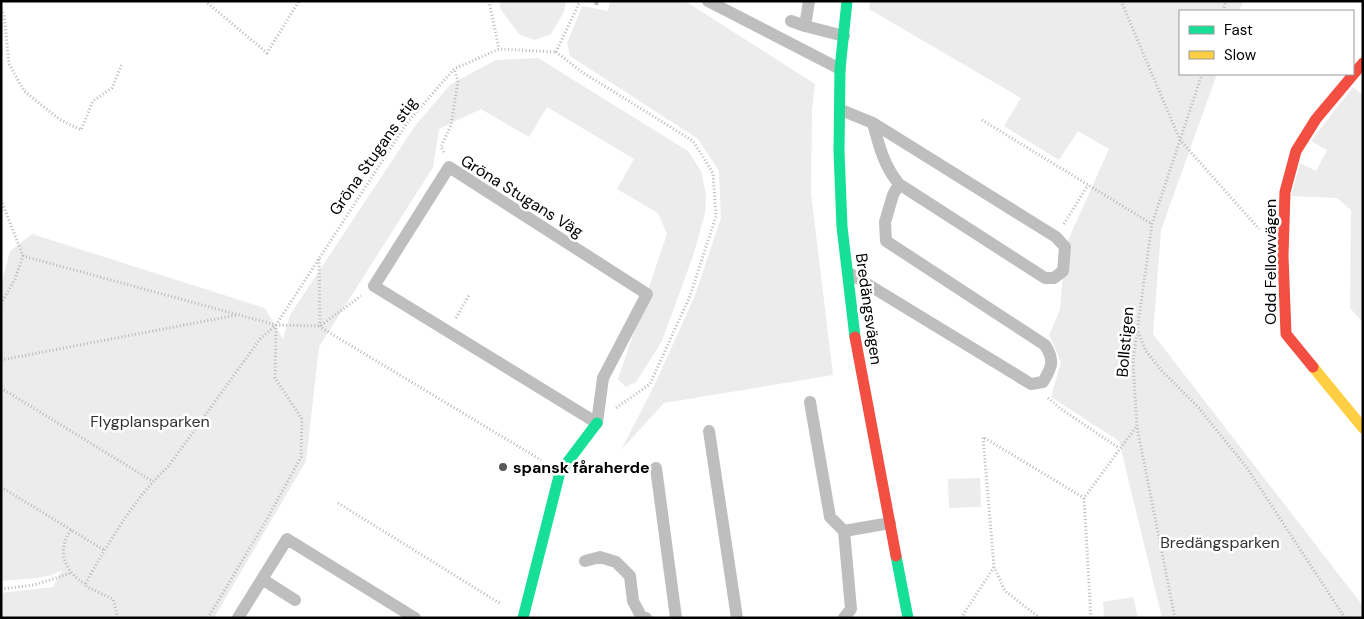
<svg xmlns="http://www.w3.org/2000/svg" width="1364" height="619" font-family="'DM Sans',sans-serif">
<style>
.green{fill:#ececec}
.lines{fill:none;stroke-linecap:round;stroke-linejoin:round}
.path{stroke:#b9b9b9;stroke-width:3;stroke-dasharray:1 2.5;stroke-linecap:butt}
.lane{stroke:#bebebe;stroke-width:12}
.fast{stroke:#16e098;stroke-width:11}
.slow{stroke:#ffcf43;stroke-width:11}
.jam{stroke:#f24e42;stroke-width:11}
.rail{stroke:#bebebe;stroke-width:4;stroke-dasharray:8 2.5 1 2.5;stroke-linecap:butt}
.poi-dot{fill:#595959;stroke:#fff;stroke-width:2}
.labels{text-anchor:middle;dominant-baseline:central;stroke-width:5;stroke-linejoin:round;paint-order:stroke}
.street-label{font-size:16px;fill:#000;stroke:#fff}
.park-label{font-size:16px;fill:#333;stroke:#fff}
.poi-label{font-size:16px;font-weight:bold;fill:#000;stroke:#fff;text-anchor:start}
</style>
<rect width="100%" height="100%" fill="#fff"/>
<path class="green" d="M499 1H566L564 12 551 34 535 40 520 35 501 10Z
M610 1H685L815 84 812 110 811 193 833 375 664 403 621 450 653 388 694 298 721 218 719 171 698 139 570 56 567 43 582 6 608 11Z
M870 1H1243L1239 11H1180V74H1217L1161 230 1153 334 1363 606V618H1162L1119 441 1051 397 1061 362 1049 335 1060 310 1065 247 1109 149 1078 131 1059 160 1004 126 1021 98 869 9Z
M538 58 688 151 701 171 706 194 705 213 694 253 662 341 636 382 626 387 618 379 667 234 658 213 617 189 634 159 547 107 529 137 481 109 439 129 433 167 319 347 306 461 214 618H1V593L53 587 62 570 52 575 37 578 1 581V285L10 251 32 234 265 308 283 339 290 315 415 126 451 84 496 60Z
M1353 87 1363 95V323L1350 308 1351 210 1337 198 1291 196 1300 163 1316 171 1327 150 1311 141Z
M980 478 981 507 949 508 948 479Z
M1133 597 1138 618H1104L1103 602Z"/>
<g class="lines">
<path class="path" d="M205 1 267 53 299 1
M489 1 499 49
M1121 1 1180 140 1259 229
M1 9 4 15 9 64 24 91 59 119 81 130 93 101 112 88 122 64
M1223 11 1226 1
M556 52 582 72 693 141 713 173 716 216 690 296 650 384 616 408
M556 52 580 1
M982 120 1152 224
M444 152 441 147 451 125 458 81 454 69
M1 200 23 256
M1064 224 1088 185
M319 259 320 327 541 460
M1 304 15 279 23 256 276 325 320 326 361 296
M456 318 469 295
M1138 332 1146 351 1162 371 1198 407 1247 468 1345 618
M1 360 237 315
M1 388 152 481
M1048 398 1061 409 1119 448
M1 487 104 550
M338 503 501 604
M71 530C56 551 65 572 85 584
M1 589 34 585 71 573
M118 618 113 599 87 587 85 584C107 546 135 496 168 467L260 339 276 325 407 123 454 69 499 49 556 52
M208 618 267 519 301 457 302 419 275 378 276 325
M961 618 994 567
M1040 618 1005 591 994 567 983 437 1084 498
M1091 618 1084 498 1136 427
M1175 618 1137 427 1133 361 1152 224 1202 74"/>
<path class="lane" d="M708 1 840 69
M809 1 805 26 844 36
M791 21 805 26
M841 110 873 123C879 146 884 166 899 184L893 195 885 222 886 241 1045 345C1055 361 1052 367 1043 382L1031 384 849 273
M873 123 1056 237 1065 247 1063 271 1054 278H1045L899 184
M449 167 647 294 603 378 597 423 374 286Z
M810 402 830 517 844 531 851 609 844 618
M709 431 737 618
M656 468 676 618
M844 531 890 523
M585 561 600 557 616 562 630 576 633 601 641 616 646 618
M262 579 295 600
M238 618 287 539 415 618"/>
<path class="fast" d="M847 1 840 69 839 151 842 227 855 337
M896 556 908 618
M523 618 560 472 597 423"/>
<path class="slow" d="M1313 367 1363 428"/>
<path class="jam" d="M855 337 896 556
M1313 367 1286 334 1283 256 1285 192 1296 151 1316 119 1363 63"/>
<path class="rail" d="M596 5 597 1"/>
</g>
<circle class="poi-dot" cx="503" cy="467" r="5"/>
<g class="labels">
<g class="street-label">
<text transform="translate(373 156) rotate(-55)">Gröna Stugans stig</text>
<text transform="translate(522 196) rotate(32)">Gröna Stugans Väg</text>
<text transform="translate(1270 262) rotate(-90)">Odd Fellowvägen</text>
<text transform="translate(869 309) rotate(82)">Bredängsvägen</text>
<text transform="translate(1125 342) rotate(-85)">Bollstigen</text>
</g>
<g class="park-label">
<text x="150" y="421">Flygplansparken</text>
<text x="1220" y="542">Bredängsparken</text>
</g>
<g class="poi-label">
<text x="513" y="467">spansk fåraherde</text>
</g>
</g>
<rect width="1364" height="619" fill="none" stroke="#000000" stroke-width="5"/>
<rect x="1179" y="10" width="175" height="65" fill="#ffffff" stroke="#999999"/>
<rect x="1189" y="26" width="25" height="8" fill="#16e098" stroke="#999999"/>
<text x="1224" y="35" font-size="15" fill="#000000">Fast</text>
<rect x="1189" y="51" width="25" height="8" fill="#ffcf43" stroke="#999999"/>
<text x="1224" y="60" font-size="15" fill="#000000">Slow</text>
</svg>
